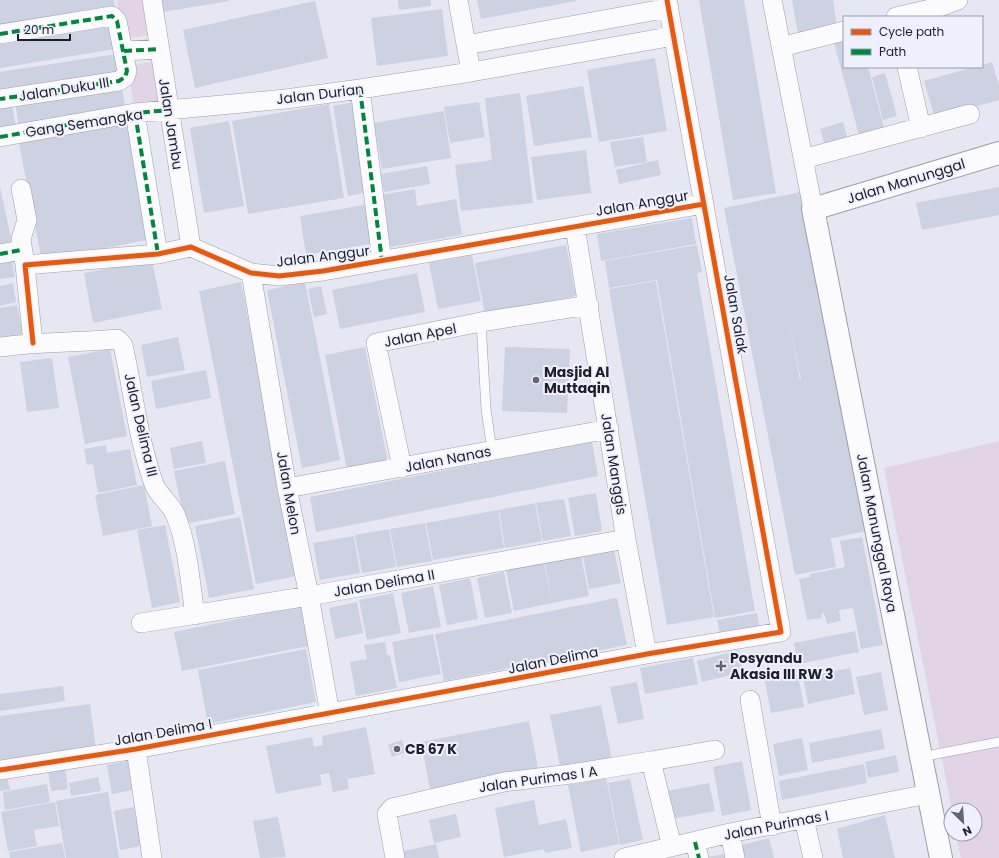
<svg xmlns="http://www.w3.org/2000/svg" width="999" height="858" font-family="Poppins,sans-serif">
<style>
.green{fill:#e3d3e7}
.building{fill:#ccd2e1;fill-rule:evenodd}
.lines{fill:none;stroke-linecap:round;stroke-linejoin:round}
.service-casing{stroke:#9d9ea8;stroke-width:10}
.minor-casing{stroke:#9d9ea8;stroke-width:20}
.tertiary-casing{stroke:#9d9ea8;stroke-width:24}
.service{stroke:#fbfbfd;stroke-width:9}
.minor{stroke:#fbfbfd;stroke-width:19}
.tertiary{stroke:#fbfbfd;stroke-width:22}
.quiet{stroke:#00873e;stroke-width:4;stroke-dasharray:8 4;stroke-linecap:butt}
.cycleway-casing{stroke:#eff0fe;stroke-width:8}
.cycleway{stroke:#e8590c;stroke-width:5}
.poi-dot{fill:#64656e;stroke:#eff0fe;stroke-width:1.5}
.labels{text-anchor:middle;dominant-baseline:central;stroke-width:4;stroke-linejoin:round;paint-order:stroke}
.street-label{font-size:14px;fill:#1e1f27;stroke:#eff0fe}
.poi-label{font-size:14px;font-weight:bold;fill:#1e1f27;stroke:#eff0fe;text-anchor:start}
</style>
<rect width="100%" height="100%" fill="#e6e7f3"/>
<path class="green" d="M117 0H146L151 35 123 39Z
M156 61 163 102 134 107 127 66Z
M999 441V858H961L956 834H975V810H952L884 468Z"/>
<path class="building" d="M0 0H114L116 12 0 30Z
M160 0H229V1L162 12Z
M398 0H431V6L399 10Z
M477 0H576V1L481 19Z
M699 0H744L776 193 733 200Z
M792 0H833L837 27 798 34Z
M315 1 328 58 195 88 183 30Z
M442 9 448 56 377 66 371 18Z
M110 20 115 49 0 68V38Z
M844 40V67H868L884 128 859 135 834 43Z
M116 54 119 78 0 96V72Z
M655 58 667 131 599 142 587 70Z
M992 62 999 85V100L935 118 924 81 974 67H982V65Z
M885 73 897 116 883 120 872 77Z
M121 83 126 111 19 129 15 101Z
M583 86 592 137 534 146 526 96Z
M520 93 533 203 461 211 455 165 492 160 485 98Z
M11 99 16 128 0 131V101Z
M355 102 370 192 348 196 333 106Z
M479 102 485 137 450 143 444 107Z
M329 104 344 198 248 214 232 121Z
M444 111 451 158 382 169 374 123Z
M229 121 244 206 204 213 190 128Z
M128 122 151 239 42 261 19 143Z
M843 122 848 140 825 146 820 129Z
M643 137 647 162 615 167 610 142Z
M586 150 591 193 537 200 531 157Z
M658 160 661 175 619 184 616 170Z
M427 166 430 184 384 192 381 174Z
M0 187 12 243 0 245Z
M999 187V215L922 230 916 203Z
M415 189 417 206 456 199 462 235 390 247 381 195Z
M801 192 867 531 831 538 829 528 836 567 795 575 724 208ZM789 322 801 380H800Z
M370 204 376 243 306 255 300 216Z
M692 218 696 244 601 261 597 234Z
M566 245 576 296 485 314 475 263Z
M697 245 702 272 697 273 755 611 715 618 657 280 609 288 605 261Z
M472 255 481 301 438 309 429 263Z
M11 257 15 277 0 279V259Z
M152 260 162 309 93 323 84 273Z
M417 273 425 312 340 329 332 290Z
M656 281 714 617 667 625 609 289Z
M241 282 298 576 256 584 199 291Z
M305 282 340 460 302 468 267 290Z
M13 283 16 302 0 306V286Z
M321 286 327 314 314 317 308 289Z
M17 305 23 334 0 339V308Z
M178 337 185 370 147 377 141 345Z
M365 347 388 463 347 471 325 355Z
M505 347 570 349 567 413 502 411Z
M110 349 127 436 85 444 68 357Z
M52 358 59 408 27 412 20 362Z
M206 370 211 398 156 409 151 381Z
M202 441 206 463 174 469 170 448Z
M592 441 598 476 316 532 310 497Z
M106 445 107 453 130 449 137 485 98 493 93 464 87 465 84 449Z
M225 461 235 514 185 524 174 471Z
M144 485 152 526 103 536 95 495Z
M596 493 602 531 575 536 568 498Z
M564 499 571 536 543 541 536 503Z
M535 503 542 541 505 548 499 510Z
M498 510 504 548 433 560 426 523Z
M240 517 254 589 209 598 195 526Z
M425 523 432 561 397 567 390 529Z
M165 525 180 602 152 608 137 530Z
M389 529 396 567 362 573 355 535Z
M354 536 360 573 320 580 313 543Z
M862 537 883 645 861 649 853 608 839 610 841 621 827 624 824 613 821 614 822 618 807 620 799 579 810 577V574L845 567 840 541Z
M614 550 621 583 589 589 583 556Z
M581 556 589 596 552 603 545 563Z
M544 563 552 603 514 611 506 570Z
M504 572 512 613 485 618 477 578Z
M470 578 478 619 447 625 439 585Z
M433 586 441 627 409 633 401 593Z
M393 593 401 633 367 640 359 600Z
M617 598 627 645 444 681 435 634Z
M357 602 363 633 335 639 329 608Z
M301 606 309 646 182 671 174 632Z
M757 613 760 632 721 639 717 620Z
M855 631 859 652 798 664 794 643Z
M433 634 441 674 399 682 392 642Z
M385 642 387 655H390L397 688 356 696 350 662 367 659 364 645Z
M306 649 316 702 208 724 198 670Z
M739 650 744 672 702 682 697 661Z
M693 658 698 684 645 694 640 668Z
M850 668 855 694 808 704 803 677Z
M881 672 888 710 864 715 856 677Z
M798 675 804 707 771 713 765 681Z
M637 682 644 719 618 724 610 687Z
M63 686 65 701 0 711V694Z
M90 704 96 749 0 762V716Z
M601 705 612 760 561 771 550 715Z
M529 721 538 768 430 789 421 742Z
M366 727 375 774 348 779 346 773 349 789 333 792 329 773 320 775 322 785 276 794 266 746 312 737 314 747 323 745 322 736Z
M881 729 885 749 812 763 809 743Z
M802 738 808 770 779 776 773 744Z
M402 740 406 752 392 757 388 745Z
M896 755 899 772 868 778 865 762Z
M128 761 132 790 112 794 107 765Z
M742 761 751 810 722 816 713 767Z
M864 764 867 783 782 800 779 781Z
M65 767 68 789 51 791 48 770Z
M98 777 101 791 71 796 69 783Z
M606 777 619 844 581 852 568 785Z
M8 779 10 790 0 791V780Z
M630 779 643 840 620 845 608 783Z
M709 783 715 811 672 819 666 791Z
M47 784 50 802 5 810 3 792Z
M108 792 119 858H66L56 801Z
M534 800 539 825 566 819 572 848 545 853 544 849 504 857 495 808Z
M55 802 59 826 34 830 37 846 8 851 1 812Z
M134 807 141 846 120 850 114 811Z
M456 814 461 837 434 843 429 820Z
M885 815 895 858H843L837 829Z
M278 817 286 857 260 858 253 821Z
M769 838 774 858H741L738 846Z
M62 843 65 858H10L9 852Z
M436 844 439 858H405L404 851Z
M724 854 725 858H708V857Z"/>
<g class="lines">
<defs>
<path id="service" d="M481 322 486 409 492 451
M921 757 999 742"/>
<path id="minor" d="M152 0 191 247
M458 0 471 72
M772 0 813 209
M896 17 939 7 958 0
M0 34 112 16 117 21 127 71 125 77 119 81 0 99
M466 45 669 8
M781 47 844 31
M124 51 160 49
M907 67 921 128
M360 89 382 261
M135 113 158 254
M0 137 135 113 286 99 360 89 471 72 674 36
M803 159 970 114
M21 189 27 220 21 239 25 265
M575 227 626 539 647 654
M0 254 21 250
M251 273 287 488 309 596 330 714
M33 343 25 265 158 254 191 247 251 273 279 276 323 271 704 204
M0 347C40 341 77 343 117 339L123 345C133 390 138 440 154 484 158 495 170 503 175 514 188 545 190 582 195 615
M402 468 376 343 481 322 589 305
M287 488 609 429
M141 623 309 596 626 539
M750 700 772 826
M136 749 152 858
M651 761 715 750
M0 770 136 749 647 654 781 632 667 0
M804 819 813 858
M730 833 735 858
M695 842 699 858
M395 858 387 814 392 808 504 782 571 774 651 761 672 847
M624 858 730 833 928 794"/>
<path id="tertiary" d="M941 858 813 209 999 153"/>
</defs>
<use href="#service" class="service-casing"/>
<use href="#minor" class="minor-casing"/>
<use href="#tertiary" class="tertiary-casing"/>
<use href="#service" class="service"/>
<use href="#minor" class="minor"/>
<use href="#tertiary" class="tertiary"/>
<path class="quiet" d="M0 34 112 16 117 21 127 71 125 77 119 81 0 99
M124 51 160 49
M360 89 382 261
M135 113 158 254
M0 137 135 113 169 110
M0 254 21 250
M695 842 699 858"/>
<defs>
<path id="cycleway" d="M33 343 25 265 158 254 191 247 251 273 279 276 323 271 704 204
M0 770 136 749 647 654 781 632 667 0"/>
</defs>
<use href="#cycleway" class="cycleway-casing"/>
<use href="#cycleway" class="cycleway"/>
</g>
<g class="poi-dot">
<circle cx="536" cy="380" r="4"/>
<path d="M719 660h4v4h4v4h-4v4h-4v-4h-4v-4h4z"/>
<circle cx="397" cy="749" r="4"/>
</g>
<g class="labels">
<g class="street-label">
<text transform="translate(64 89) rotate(-9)">Jalan Duku III</text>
<text transform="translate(320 94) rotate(-7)">Jalan Durian</text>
<text transform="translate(84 123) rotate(-9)">Gang Semangka</text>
<text transform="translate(171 124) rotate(81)">Jalan Jambu</text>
<text transform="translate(906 181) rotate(-17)">Jalan Manunggal</text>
<text transform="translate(642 203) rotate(-10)">Jalan Anggur</text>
<text transform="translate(323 256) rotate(-7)">Jalan Anggur</text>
<text transform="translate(736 314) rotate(80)">Jalan Salak</text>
<text transform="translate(420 335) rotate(-11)">Jalan Apel</text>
<text transform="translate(141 425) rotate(77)">Jalan Delima III</text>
<text transform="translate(448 459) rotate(-11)">Jalan Nanas</text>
<text transform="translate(614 464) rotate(81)">Jalan Manggis</text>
<text transform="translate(289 493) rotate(80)">Jalan Melon</text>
<text transform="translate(877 533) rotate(79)">Jalan Manunggal Raya</text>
<text transform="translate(384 583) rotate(-10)">Jalan Delima II</text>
<text transform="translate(553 660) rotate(-11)">Jalan Delima</text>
<text transform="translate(163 732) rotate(-10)">Jalan Delima I</text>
<text transform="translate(538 779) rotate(-8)">Jalan Purimas I A</text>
<text transform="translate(776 825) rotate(-11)">Jalan Purimas I</text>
</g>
<g class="poi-label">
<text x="544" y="372">Masjid Al<tspan x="544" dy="16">Muttaqin</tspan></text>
<text x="730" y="658">Posyandu<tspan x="730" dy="16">Akasia III RW 3</tspan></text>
<text x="405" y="749">CB 67 K</text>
</g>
</g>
<rect x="843" y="16" width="140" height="52" fill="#eff0fe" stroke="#9b9ca8"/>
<rect x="851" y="29" width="20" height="6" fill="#e8590c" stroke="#9b9ca8"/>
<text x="879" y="36" font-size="12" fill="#1e1f27">Cycle path</text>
<rect x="851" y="49" width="20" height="6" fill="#00873e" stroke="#9b9ca8"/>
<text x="879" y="56" font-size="12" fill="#1e1f27">Path</text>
<g transform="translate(963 822) rotate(155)"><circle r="19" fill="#eff0fe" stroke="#9b9ca8"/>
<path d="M0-3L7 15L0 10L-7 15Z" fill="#64656e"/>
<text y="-6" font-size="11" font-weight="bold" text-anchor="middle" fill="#1e1f27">N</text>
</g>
<path d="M18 34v6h52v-6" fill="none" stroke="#1e1f27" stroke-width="2"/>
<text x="24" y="34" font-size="12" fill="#1e1f27" stroke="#eff0fe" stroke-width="3" paint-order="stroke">20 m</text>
</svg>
